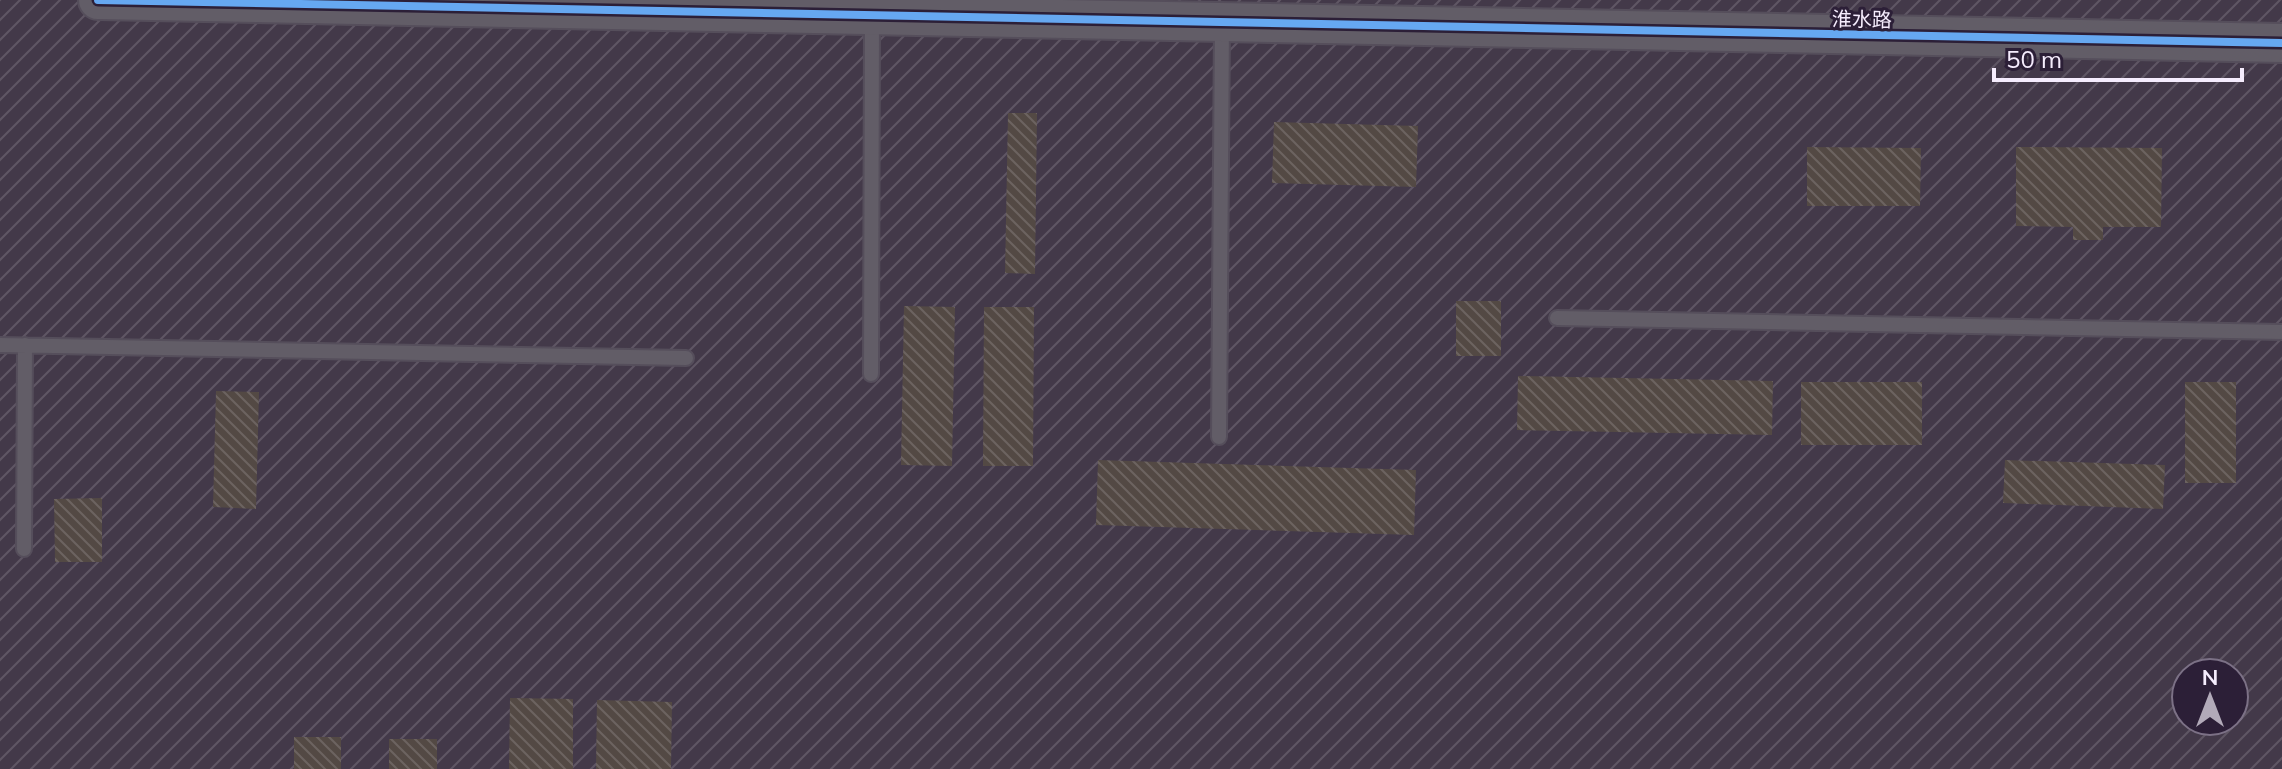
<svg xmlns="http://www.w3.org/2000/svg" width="2282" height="769" font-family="Mulish,'Noto Sans SC',sans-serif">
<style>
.industrial{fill:url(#industrial-furrows);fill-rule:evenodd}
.building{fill:url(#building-back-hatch)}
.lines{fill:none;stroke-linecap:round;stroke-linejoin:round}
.lane-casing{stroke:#554e5b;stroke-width:18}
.secondary-casing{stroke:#554e5b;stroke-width:42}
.lane{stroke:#625d67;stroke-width:14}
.secondary{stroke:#625d67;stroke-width:38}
.cycleway-casing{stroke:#2c1f37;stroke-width:13}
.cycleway{stroke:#66a8f1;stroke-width:8}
.labels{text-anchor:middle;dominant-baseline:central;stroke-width:6;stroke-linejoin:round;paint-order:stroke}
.street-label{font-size:20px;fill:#f5ecfd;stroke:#2c1f37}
</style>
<defs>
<pattern id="industrial-furrows" width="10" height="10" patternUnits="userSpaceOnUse" patternTransform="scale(2)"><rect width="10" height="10" fill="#433949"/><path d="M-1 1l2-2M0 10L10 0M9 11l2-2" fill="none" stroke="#5f5664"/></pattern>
<pattern id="building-back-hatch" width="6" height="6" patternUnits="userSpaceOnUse" patternTransform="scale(2)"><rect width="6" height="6" fill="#534944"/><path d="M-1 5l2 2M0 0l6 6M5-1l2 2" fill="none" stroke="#6c6360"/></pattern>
</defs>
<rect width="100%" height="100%" fill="#362f3c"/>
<path class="industrial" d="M0 0H2282V769H0ZM2186 673H2234V721H2186Z"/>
<path class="building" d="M1008 113H1037L1035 274 1005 273Z
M1274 122 1418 126 1416 187 1272 183Z
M1807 147 1921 148 1920 206H1807Z
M2016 147 2162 148 2161 227H2103V240H2073V227L2016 226Z
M1456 301H1501V356H1456Z
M904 306 955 307 952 466 901 465Z
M984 307H1034L1033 466H983Z
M1518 376 1773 381 1772 435 1517 430Z
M1801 382H1922V445H1801Z
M2185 382H2236V483H2185Z
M216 391 259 392 256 509 213 507Z
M1098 460 1416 470 1414 535 1096 525Z
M2005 460 2165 465 2163 509 2003 503Z
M102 498V562H55L54 499Z
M510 698 573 699V769H509Z
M597 700 672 702 671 769H596Z
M294 737H341V769H294Z
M389 739H437V769H389Z"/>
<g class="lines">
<defs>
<path id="lane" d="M1557 318 2282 332
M0 345 686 358
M871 374 872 18
M1219 437 1222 23
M24 549 25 345"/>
<path id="secondary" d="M98 0 2282 43"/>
</defs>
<use href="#lane" class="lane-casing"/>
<use href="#secondary" class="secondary-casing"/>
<use href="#lane" class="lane"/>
<use href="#secondary" class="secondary"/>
<defs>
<path id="cycleway" d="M98 0 2282 43"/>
</defs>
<use href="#cycleway" class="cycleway-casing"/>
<use href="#cycleway" class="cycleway"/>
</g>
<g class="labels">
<g class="street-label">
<text transform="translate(1862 19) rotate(1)">淮水路</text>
</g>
</g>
<g transform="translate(2210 697)"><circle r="38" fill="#2c1f37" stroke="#7c7186" stroke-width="2"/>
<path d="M0-6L14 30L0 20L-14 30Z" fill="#b2aab9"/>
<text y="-12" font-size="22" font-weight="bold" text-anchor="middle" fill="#f5ecfd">N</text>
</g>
<path d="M1994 68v12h248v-12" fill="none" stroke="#f5ecfd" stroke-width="4"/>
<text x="2006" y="68" font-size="24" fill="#f5ecfd" stroke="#2c1f37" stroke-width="6" paint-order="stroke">50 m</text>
</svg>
